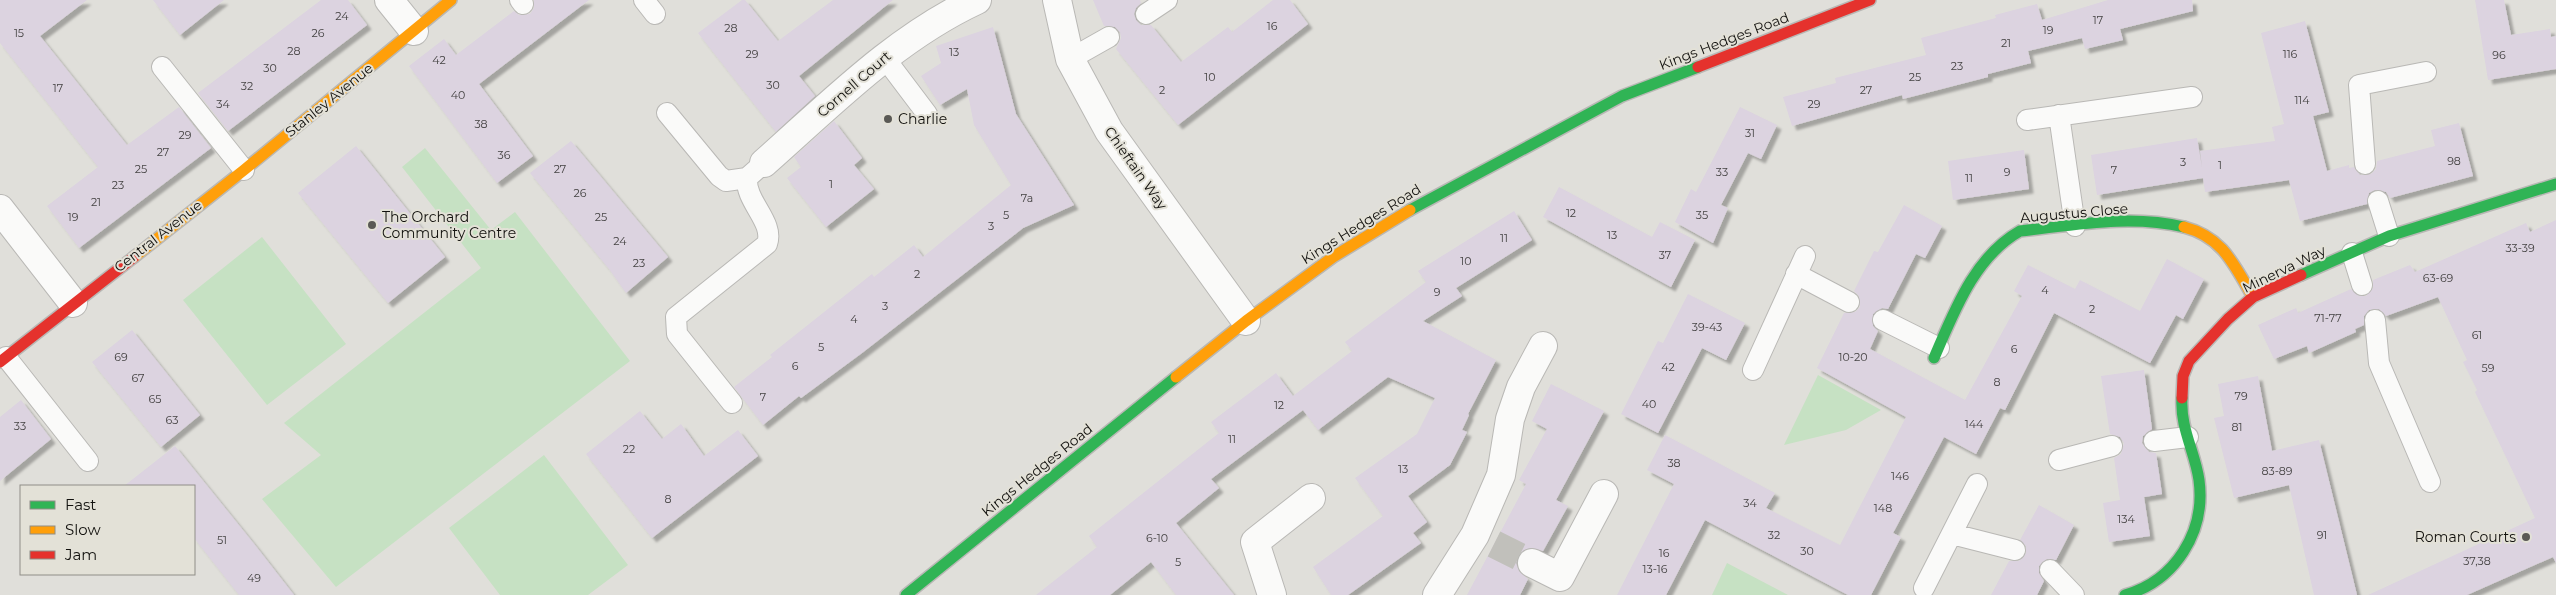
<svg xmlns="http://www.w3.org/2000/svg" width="2556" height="595" font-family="Montserrat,sans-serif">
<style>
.green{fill:#c6e1c3}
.building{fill:#dcd3e0;filter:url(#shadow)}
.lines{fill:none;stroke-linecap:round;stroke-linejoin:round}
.street-tunnel{stroke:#c1c0bb;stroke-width:28;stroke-dasharray:28 14;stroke-linecap:butt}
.lane-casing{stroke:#b9b8b5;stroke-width:22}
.street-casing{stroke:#b9b8b5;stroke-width:30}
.fast-casing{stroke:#b9b8b5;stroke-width:14}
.slow-casing{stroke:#b9b8b5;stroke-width:14}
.jam-casing{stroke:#b9b8b5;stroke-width:14}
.lane{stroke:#fafaf9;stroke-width:20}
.street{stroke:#fafaf9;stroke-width:28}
.fast{stroke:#30b455;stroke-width:11}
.slow{stroke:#ff9f0a;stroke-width:11}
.jam{stroke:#e5322d;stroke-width:11}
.poi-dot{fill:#5a5955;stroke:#e3e1d7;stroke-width:2}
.labels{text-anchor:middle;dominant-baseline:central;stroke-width:4;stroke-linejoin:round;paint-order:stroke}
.number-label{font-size:11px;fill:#444242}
.street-label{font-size:14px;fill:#12110e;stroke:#e3e1d7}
.poi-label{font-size:14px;fill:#12110e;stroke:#e3e1d7;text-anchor:start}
</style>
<defs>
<filter id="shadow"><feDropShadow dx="4.5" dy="4.5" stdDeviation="1" flood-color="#0004"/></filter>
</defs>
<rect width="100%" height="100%" fill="#e0dfda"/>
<path class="green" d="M425 148 491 230 515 212 630 361 336 587 262 499 321 455 284 423 481 268 402 167Z
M262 237 346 344 267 405 183 300Z
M1818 375 1881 410 1846 430 1784 445Z
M544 455 628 565 588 595H500L449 528Z
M1727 563 1788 595H1712Z"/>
<path class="building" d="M0 0H87L40 36 127 145 179 107 211 148 79 248 47 206 98 167 0 43Z
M153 0H224L180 35Z
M321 0H348L367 25 228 131 198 93Z
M534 0H589L479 84 533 156 497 183 409 66 444 39 456 55 514 11 519 15 530 14 534 8Z
M742 0H745L778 41 833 0H893L799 76 815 96 776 132 698 33Z
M1093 0H1140L1141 3 1136 8 1134 14 1136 20 1141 25H1151L1181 62 1228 27 1232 32 1273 0H1290L1308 24 1178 125 1116 49 1121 38 1120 32 1115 27 1104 26Z
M2108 0H2192L2193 11 2120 29 2123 40 2085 49 2082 38 2028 51 2031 63 1988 74V77L1903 99 1902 95 1792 126 1783 97 1836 83 1835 78 1926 55 1921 38 1996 18 1995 15 2037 4 2042 20Z
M2475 0H2504L2511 35 2550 29 2551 37 2556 36V69L2488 80Z
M2305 21 2329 112 2313 116 2327 171 2349 165V168L2354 167 2360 175 2371 174 2376 169 2377 161 2435 146 2431 130 2459 123 2473 176 2390 198 2386 192 2375 190 2369 193 2367 204 2300 221 2289 180 2205 192 2203 178 2097 195 2091 155 2197 138 2202 167 2200 151 2275 141 2272 127 2284 124 2261 33Z
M993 27 1016 114 1074 205 1023 228 862 353 801 398 799 396 763 425 734 387 772 357 770 355 872 274 874 277 914 245 923 257 1011 185 974 125 967 89 940 105 921 76 941 63 936 46Z
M1740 107 1777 125 1761 159 1748 153 1721 205 1728 208 1713 243 1675 222 1691 189 1696 192Z
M834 121 862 158 854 165 874 189 826 227 787 178 801 167 794 157Z
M571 141 668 257 626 293 609 269 530 173Z
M356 146 445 257 388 303 298 193Z
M2024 150 2029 189 1953 200 1948 161Z
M1559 187 1652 237 1660 222 1695 240 1671 287 1543 217Z
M1904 205 1942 226 1925 258 1916 254 1888 309 1882 308 1873 314V326L1878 331 1870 349 1965 400 2022 296 2014 291 2028 265 2075 289 2080 280 2140 311 2167 259 2204 279 2183 319 2176 315 2150 363 2054 313 2005 410 2000 408 1976 454 1944 437 1893 533 1901 537 1871 595H1848L1705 520 1666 595H1617L1674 484 1647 470 1665 435 1775 493 1766 508 1840 545 1906 417 1817 368 1844 313 1855 312 1860 307 1859 296 1854 291 1874 251 1878 252Z
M1514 211 1532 240 1456 288 1462 296 1423 321 1496 360 1468 414 1469 415 1462 430 1467 432 1450 465 1408 496 1427 522 1413 533 1421 543 1348 595H1331L1313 567 1383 516 1355 478 1417 434 1435 398 1388 377 1318 430 1300 406 1303 410 1211 479 1219 488 1176 523 1234 595H1176L1151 562 1110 595H1036L1097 547 1089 536 1219 433 1211 422 1276 373 1293 396 1352 351 1345 342 1426 282 1418 271Z
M2556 220V563L2553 557 2467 595H2368L2535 518 2475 392 2477 390 2463 362 2467 360 2438 297 2386 316 2379 309 2369 310 2364 316V325L2355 329 2356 332 2309 353 2307 346 2274 359 2258 325 2296 308 2298 313 2351 289 2359 296H2366L2373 288V280L2410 265 2415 272 2526 223 2530 232Z
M1688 294 1745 323 1726 360 1702 348 1658 433 1621 414 1658 341 1663 343Z
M132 330 200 415 161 447 92 362Z
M2144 370 2152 429 2143 436 2142 443 2149 452 2156 453 2162 494 2133 499 2144 497 2150 536 2109 542 2103 503 2120 500 2114 458 2121 454 2124 443 2120 437 2110 434 2101 376Z
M2258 376 2272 451 2319 440 2357 595H2314L2289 485 2234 498 2214 418 2224 416 2218 384Z
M1551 384 1604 411 1556 500 1568 506 1543 551 1531 548 1524 550 1518 556 1516 563 1519 571 1528 579 1520 595H1467L1526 484 1519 480 1547 429 1532 421Z
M21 400 51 439 0 481V417Z
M640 411 662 439 681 424 704 456 738 430 758 456 652 538 586 454Z
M175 446 255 545 294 595H239L194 538V486H124Z
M2039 505 2074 525 2056 560 2047 559 2039 566V573L2044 581 2037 595H1991L2009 561H2019L2026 553V546L2020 540Z"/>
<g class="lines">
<path class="street-tunnel" d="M1494 544 1532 563"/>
<defs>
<path id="lane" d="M520 0 523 4
M644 0 655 14
M1146 14 1167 0
M884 57 927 114
M1070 59 1109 37
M162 67 244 170
M667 113 719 176 726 181 747 178
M2059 115 2075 226
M2027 120 2192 97
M2365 164 2359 85 2426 72
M2378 201 2389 236
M2352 253 2362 285
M1796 274 1849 302
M1883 320 1939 348
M2375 320 2379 363 2430 482
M6 357 88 461
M1753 370 1805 256
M732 403 677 334 676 317 767 244C775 222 745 202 747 178L764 163
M2154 441 2188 437
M2059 460 2112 446
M1952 534 2015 550
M2050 570 2074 595
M1924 588 1977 484"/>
<path id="street" d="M389 0 414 31
M1057 0 1070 59 1109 131 1246 321
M764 163C831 104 895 38 977 0
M0 209 73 303
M1532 563 1560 577 1604 494
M1272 595 1255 542 1311 498
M1437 595 1475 535 1501 475 1510 419 1521 387 1543 346"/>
<path id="fast" d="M1410 210 1622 96 1698 67
M2301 275 2389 236 2556 184
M1934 358C1954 312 1974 257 2020 231 2075 225 2130 214 2184 227
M906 595 1176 377
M2125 595C2175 581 2206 532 2199 480 2195 452 2180 428 2182 398"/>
<path id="slow" d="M2184 227C2223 237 2234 265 2253 297
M134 257 244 170 451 0
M1176 377 1246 321 1333 257 1410 210"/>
<path id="jam" d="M1698 67 1870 0
M0 362 134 257
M2182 398 2183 376 2189 361 2228 319 2253 297 2301 275"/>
</defs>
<use href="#lane" class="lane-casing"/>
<use href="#street" class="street-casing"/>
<use href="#fast" class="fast-casing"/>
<use href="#slow" class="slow-casing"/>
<use href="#jam" class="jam-casing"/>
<use href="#lane" class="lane"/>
<use href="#street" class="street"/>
<use href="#fast" class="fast"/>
<use href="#slow" class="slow"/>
<use href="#jam" class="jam"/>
</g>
<g class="poi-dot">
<circle cx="888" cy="119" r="5"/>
<circle cx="372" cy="225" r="5"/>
<circle cx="2526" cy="537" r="5"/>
</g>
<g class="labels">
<g class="number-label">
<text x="342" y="16">24</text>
<text x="2098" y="20">17</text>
<text x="1272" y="26">16</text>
<text x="731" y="28">28</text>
<text x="2048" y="30">19</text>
<text x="19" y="33">15</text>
<text x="318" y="33">26</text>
<text x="2006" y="43">21</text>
<text x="294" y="51">28</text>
<text x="954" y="52">13</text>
<text x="752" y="54">29</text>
<text x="2290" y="54">116</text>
<text x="2499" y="55">96</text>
<text x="439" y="60">42</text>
<text x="1957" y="66">23</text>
<text x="270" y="68">30</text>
<text x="1210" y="77">10</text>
<text x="1915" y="77">25</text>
<text x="773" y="85">30</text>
<text x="247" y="86">32</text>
<text x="58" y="88">17</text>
<text x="1162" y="90">2</text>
<text x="1866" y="90">27</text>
<text x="458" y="95">40</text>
<text x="2302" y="100">114</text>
<text x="223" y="104">34</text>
<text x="1814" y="104">29</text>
<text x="481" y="124">38</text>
<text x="1750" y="133">31</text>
<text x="185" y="135">29</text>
<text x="163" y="152">27</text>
<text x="504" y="155">36</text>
<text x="2454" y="161">98</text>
<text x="2183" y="162">3</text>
<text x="2220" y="165">1</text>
<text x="141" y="169">25</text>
<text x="560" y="169">27</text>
<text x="2114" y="170">7</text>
<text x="1722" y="172">33</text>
<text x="2007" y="172">9</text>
<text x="1969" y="178">11</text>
<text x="831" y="184">1</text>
<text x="118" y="185">23</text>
<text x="580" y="193">26</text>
<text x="1027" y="198">7a</text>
<text x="96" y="202">21</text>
<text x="1571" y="213">12</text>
<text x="1006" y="215">5</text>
<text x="1702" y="215">35</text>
<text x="73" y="217">19</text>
<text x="601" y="217">25</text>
<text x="991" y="226">3</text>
<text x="1612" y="235">13</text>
<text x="1504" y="238">11</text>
<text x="620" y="241">24</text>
<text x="2520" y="248">33-39</text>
<text x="1665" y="255">37</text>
<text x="1466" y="261">10</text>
<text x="639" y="263">23</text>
<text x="917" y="274">2</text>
<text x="2438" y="278">63-69</text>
<text x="2045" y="290">4</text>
<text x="1437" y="292">9</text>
<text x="885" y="306">3</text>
<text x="2092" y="309">2</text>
<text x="2328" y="318">71-77</text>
<text x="854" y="319">4</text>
<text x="1707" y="327">39-43</text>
<text x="2477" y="335">61</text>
<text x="821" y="347">5</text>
<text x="2014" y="349">6</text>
<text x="121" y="357">69</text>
<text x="1853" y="357">10-20</text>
<text x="795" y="366">6</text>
<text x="1668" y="367">42</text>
<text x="2488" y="368">59</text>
<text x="138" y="378">67</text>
<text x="1997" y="382">8</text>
<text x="2241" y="396">79</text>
<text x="763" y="397">7</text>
<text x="155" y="399">65</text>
<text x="1649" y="404">40</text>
<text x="1279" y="405">12</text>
<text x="172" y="420">63</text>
<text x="1974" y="424">144</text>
<text x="20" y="426">33</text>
<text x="2237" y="427">81</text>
<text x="1232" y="439">11</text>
<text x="629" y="449">22</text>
<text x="1674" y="463">38</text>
<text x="1403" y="469">13</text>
<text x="2277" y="471">83-89</text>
<text x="1900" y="476">146</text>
<text x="668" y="499">8</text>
<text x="1750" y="503">34</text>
<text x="1883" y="508">148</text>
<text x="2126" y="519">134</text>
<text x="1774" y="535">32</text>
<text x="2322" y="535">91</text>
<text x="1157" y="538">6-10</text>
<text x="222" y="540">51</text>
<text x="1807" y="551">30</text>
<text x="1664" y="553">16</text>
<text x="2477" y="561">37,38</text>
<text x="1178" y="562">5</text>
<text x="1655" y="569">13-16</text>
<text x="254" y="578">49</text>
</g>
<g class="street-label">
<text transform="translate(1724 41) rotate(-21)">Kings Hedges Road</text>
<text transform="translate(854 84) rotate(-41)">Cornell Court</text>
<text transform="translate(329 100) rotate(-39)">Stanley Avenue</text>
<text transform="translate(1136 168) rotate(55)">Chieftain Way</text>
<text transform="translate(2074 213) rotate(-5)">Augustus Close</text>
<text transform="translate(1361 224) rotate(-32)">Kings Hedges Road</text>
<text transform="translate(158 236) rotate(-38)">Central Avenue</text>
<text transform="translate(2284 269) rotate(-26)">Minerva Way</text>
<text transform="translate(1037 470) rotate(-39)">Kings Hedges Road</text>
</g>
<g class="poi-label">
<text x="898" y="119">Charlie</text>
<text x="382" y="217">The Orchard<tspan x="382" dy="16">Community Centre</tspan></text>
<text x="2516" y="537" text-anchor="end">Roman Courts</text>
</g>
</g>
<rect x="20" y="485" width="175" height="90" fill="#e3e1d7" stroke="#8f8e87"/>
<rect x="30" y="501" width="25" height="8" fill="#30b455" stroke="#8f8e87"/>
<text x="65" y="510" font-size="15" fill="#12110e">Fast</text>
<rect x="30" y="526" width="25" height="8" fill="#ff9f0a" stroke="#8f8e87"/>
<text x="65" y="535" font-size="15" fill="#12110e">Slow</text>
<rect x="30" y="551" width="25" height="8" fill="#e5322d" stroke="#8f8e87"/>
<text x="65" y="560" font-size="15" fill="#12110e">Jam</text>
</svg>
